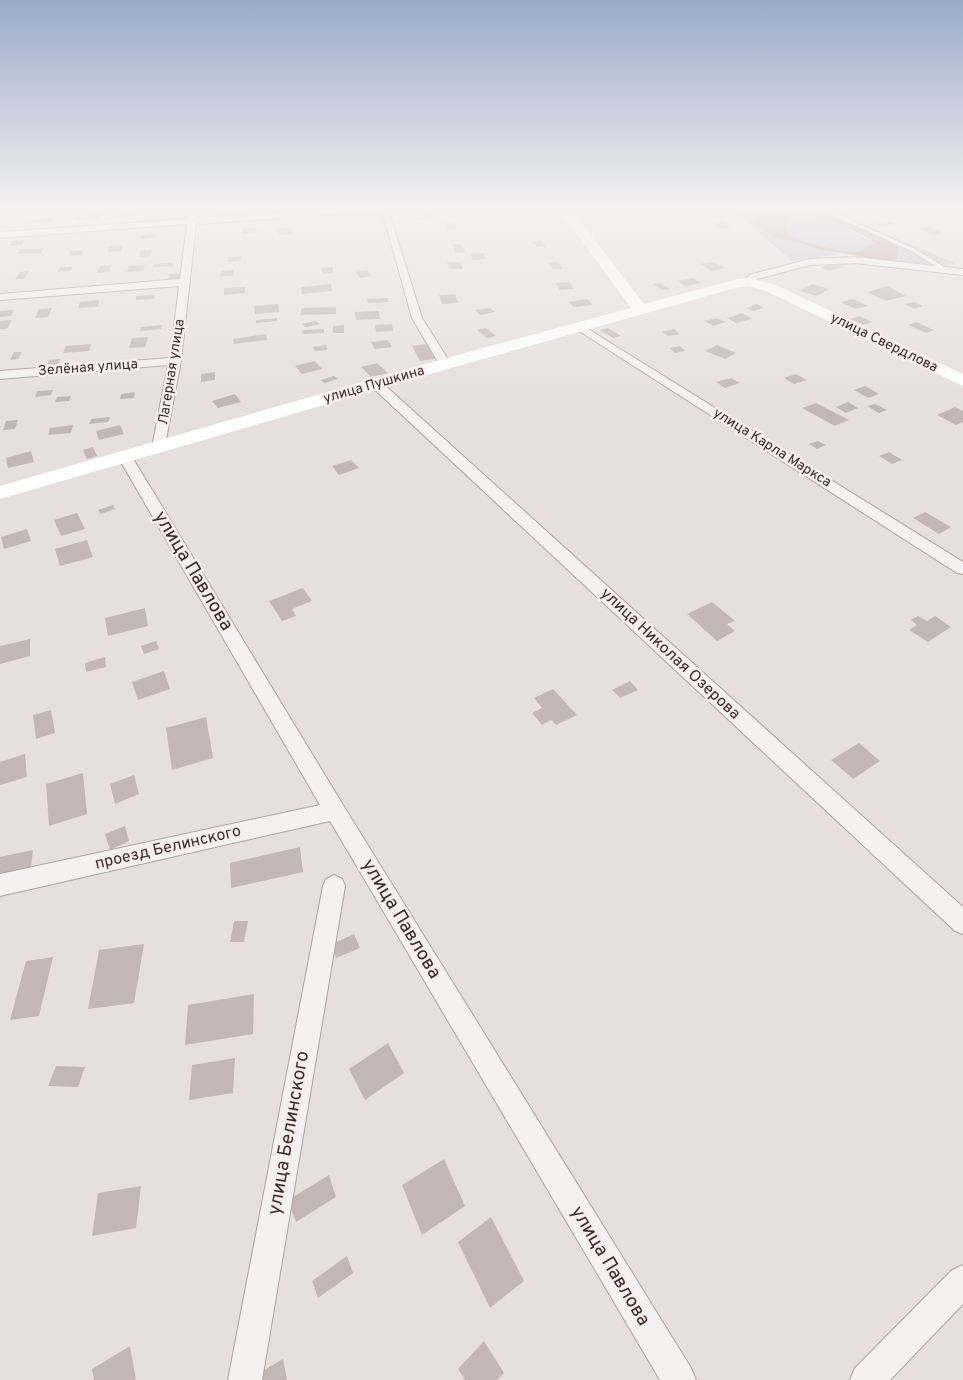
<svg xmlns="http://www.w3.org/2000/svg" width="963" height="1380" font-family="Overpass,sans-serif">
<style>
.green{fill:#c4c0d0}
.water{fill:#c59b9b;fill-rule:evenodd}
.building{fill:#c3b7b6}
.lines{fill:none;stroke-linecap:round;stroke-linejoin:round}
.service-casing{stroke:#ada2a0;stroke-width:2}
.minor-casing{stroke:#ada2a0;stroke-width:2}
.service{fill:#f5f1f0;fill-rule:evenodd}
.minor{fill:#f5f1f0;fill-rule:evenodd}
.secondary{fill:#fff;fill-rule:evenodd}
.labels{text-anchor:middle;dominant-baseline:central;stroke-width:5;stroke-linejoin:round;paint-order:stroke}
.far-street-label{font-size:14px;fill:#3d2b28;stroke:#f5eeed}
.street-label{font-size:16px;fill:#3d2b28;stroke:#f5eeed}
.near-street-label{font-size:19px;fill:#3d2b28;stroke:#f5eeed}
</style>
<rect width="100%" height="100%" fill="#e7dfde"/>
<path class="green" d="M729 207H753L752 211 779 239 801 243 820 250 838 254 792 261Z
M814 207H820L955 263C932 267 912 271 891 261L897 259 898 247 892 242 829 216Z
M803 215 830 221 876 243 866 247 862 252C848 253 800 243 789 235 787 233 786 230 785 228L786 222 792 217Z"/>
<path class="water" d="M753 207H814L829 216 892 242 898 247 897 259 891 261 820 250 801 243 779 239 765 232 756 222 752 211ZM803 215C821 218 862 232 875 243L866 247 861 252C848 253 800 243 789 235 787 233 786 230 785 228L786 222 792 217Z"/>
<path class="building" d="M230 207 229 212 215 213 216 208Z
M632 207H646L650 211 636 212Z
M137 212 136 216 120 217V213Z
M101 215 99 219 73 220 76 216Z
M430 215 432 219 418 220 416 216Z
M53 218 50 222 30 223 32 219Z
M888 221 897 224 884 227 876 224Z
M454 222 456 229 447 230 445 223Z
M722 222 731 228 721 229 712 223Z
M256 227 257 232 243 234 242 229Z
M292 227 293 234 279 235V228Z
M929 227 943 233 935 235 920 229Z
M156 233 155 238 141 239 142 235Z
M24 240 22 245 10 246 12 241Z
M541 240 546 247H537L532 241Z
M452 244H461L465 252 456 253Z
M123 245 121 251 108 252 109 246Z
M44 248 41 253 17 254 20 249Z
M83 250 82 255 69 256 70 251Z
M152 250 151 256 139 257 140 251Z
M484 253 485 259 472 260 471 254Z
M241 256 240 261 227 262 228 257Z
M447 262H460L463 269H450Z
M558 262 563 269H553L548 263Z
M713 262 725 268 712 271 700 264Z
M173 263V266L153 267V264Z
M834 263 843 267 829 271 821 267Z
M111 265 109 272 97 273 100 266Z
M145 265 143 271 127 272 129 266Z
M60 267H73L70 271 57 272Z
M333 267V273L322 274 321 268Z
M234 270 233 276H220L222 271Z
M367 270 372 276 360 278 356 272Z
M29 271 24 279H15L20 272Z
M180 273V279L168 280 169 274Z
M693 278 701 283 685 286 677 281Z
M569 282 574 289 560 290 555 283Z
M660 283 670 289 663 290 653 284Z
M331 284 332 291 302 294 301 287Z
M812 284 829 289 817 296 800 291Z
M887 286 906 296 886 301 867 292Z
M245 287V293L224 295V288Z
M455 294 458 303 442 304 439 295Z
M155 295 154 299 136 300V296Z
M388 298V302L368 303 367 299Z
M587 299 593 305 574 307 569 302Z
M853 299 868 306 855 309 841 302Z
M99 300 98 307 78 308 80 302Z
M914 302 923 306 914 309 905 304Z
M278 304 279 312 255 314 254 306Z
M757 304 764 308 753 311 746 308Z
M336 307V314L300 315 302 308Z
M52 308 48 317 35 318 39 309Z
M490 308 495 312 480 315 475 310Z
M14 310 11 316 0 317V311Z
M379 311 380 319 356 320 355 312Z
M742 313 752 319 736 323 727 318Z
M859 316 872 322 863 325 851 319Z
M277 318V321L256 323V320Z
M717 318 726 322 713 326 705 321Z
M12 320 7 329H0V321Z
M316 321 320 324 306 327 302 324Z
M916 322 934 330 926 333 908 325Z
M392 324 393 331 376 332 375 325Z
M162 325 161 329 140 331 141 327Z
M344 325V333H333V326Z
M486 328 496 336 487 338 477 330Z
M608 328 621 336 613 338 600 330Z
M324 329V333L302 334V330Z
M674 329 680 334 668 336 662 332Z
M266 334 267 340 234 344 233 339Z
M148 337 145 347 129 348 132 338Z
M388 340 392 347 375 349 371 342Z
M91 344 89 351 63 353 66 346Z
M427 344 435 359 420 361 412 346Z
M326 345 327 350 315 351 313 347Z
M717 345 736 353 725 359 705 351Z
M680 346 685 351 675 353 670 348Z
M14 352H22L18 359 10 360Z
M60 359 58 365 47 366 49 360Z
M315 361 322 369 302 374 295 366Z
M377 363 388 373 371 377 361 367Z
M215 372V380L201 382V374Z
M796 374 807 380 794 384 784 378Z
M334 376 338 379 324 383 321 380Z
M731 378 740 383 725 388 716 382Z
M865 386 879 394 868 398 854 390Z
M53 390 51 395 35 397 37 391Z
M135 392 134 398 120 399 121 394Z
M235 394 241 402 218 408 212 401Z
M71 396 69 401 55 402 57 397Z
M848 402 858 408 846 413 836 407Z
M816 403 849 420 835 426 802 408Z
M875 404 887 410 879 413 867 406Z
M955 407 963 411V422L956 425 937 415Z
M110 417 108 422 89 424 91 419Z
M18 420 15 429 3 430 6 421Z
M73 425 71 433 48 435 50 428Z
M120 425 124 434 99 440 96 431Z
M818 441 826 445 817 449 809 444Z
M93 447 97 456 87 459 83 450Z
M31 451 34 462 8 468 6 458Z
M889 452 902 460 892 464 879 456Z
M351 460 359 468 339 475 332 466Z
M113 505 115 509 101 514 98 510Z
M925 512 951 527 939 534 913 518Z
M77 513 85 529 61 536 54 520Z
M27 529 31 541 4 549 1 537Z
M87 540 93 557 60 566 55 549Z
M303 588 312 601 292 609 296 616 282 621 269 601Z
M712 602 735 621 727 624 735 631 717 641 687 614Z
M145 608 148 626 108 636 105 618Z
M918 616 927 621 935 616 951 627 928 642 909 630 917 625 911 620Z
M30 639V656L0 664V646Z
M156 641 159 649 144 654 141 646Z
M105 657 106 667 86 672 85 663Z
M164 671 170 689 138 700 132 682Z
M630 681 638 690 620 698 612 690Z
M553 689 577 715 556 725 551 720 542 725 532 713 542 708 534 698Z
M51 710 55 733 36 739 33 715Z
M206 717 213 758 172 770 166 728Z
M859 743 880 761 853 779 831 760Z
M25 754 27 777 0 785V762Z
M83 773 87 814 49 826 46 784Z
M134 775 139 794 115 804 110 784Z
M125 826 129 841 110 850 105 834Z
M300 847 303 872 231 888 230 863Z
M33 850 31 867 0 874V857Z
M234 921H248L244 942H230Z
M354 934 360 948 336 958 332 944Z
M144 944 134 1003 88 1009 99 950Z
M53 957 39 1016 10 1020 26 961Z
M254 994 253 1034 185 1045 188 1005Z
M388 1043 404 1073 365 1100 349 1069Z
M235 1058 233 1093 189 1100 192 1065Z
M56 1066 85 1067 78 1087 48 1086Z
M444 1159 465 1206 422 1235 402 1185Z
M329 1175 336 1197 296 1222 288 1200Z
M141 1186 136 1228 92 1236 98 1193Z
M491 1217 524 1281 490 1308 458 1242Z
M347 1256 353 1273 318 1298 312 1281Z
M484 1341 504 1373 497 1380H465L458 1369Z
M130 1346 136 1380H94L92 1369Z
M283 1359 287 1380H258L257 1374Z"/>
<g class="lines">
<defs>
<path id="service" d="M815 207H821L915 249 949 270 944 271 911 251Z"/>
<path id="minor" d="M190 207H198L197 218 360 207H400L390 210 389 213 422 318 451 364 449 367H441L412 318 382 211 196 224 181 361 164 450 159 451 152 447 168 365 0 379V371L170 358 179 286 0 300V294L180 279 187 224 0 238V232L188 219Z
M855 257 963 269V275L855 263 810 265 757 279 753 284H745L744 282 749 275 810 259Z
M580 324 963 562V574L957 573 576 329 574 327Z
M376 380 380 381 963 907V934L955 931 372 387 370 384Z
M125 453 132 457 343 805 691 1368 696 1380H660L330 821 0 896V874L320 805 118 457Z
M334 875 342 879 345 886 262 1380H228L323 886 326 879Z
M963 1265V1304L890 1380H850L855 1368 952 1270Z"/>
</defs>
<use href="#service" class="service-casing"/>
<use href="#minor" class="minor-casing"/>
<use href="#service" class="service"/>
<use href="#minor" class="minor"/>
<path class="secondary" d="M557 207H569L644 304 738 279 749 278 776 285 963 374V386L766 291 749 286 739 287 451 368 0 499V486L439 360 631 308Z"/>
</g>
<linearGradient id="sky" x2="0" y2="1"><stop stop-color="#9aaac9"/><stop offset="0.52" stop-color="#f4f1f0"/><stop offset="1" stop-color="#f4f1f0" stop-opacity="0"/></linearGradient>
<rect width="963" height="400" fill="url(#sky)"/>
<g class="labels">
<g class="far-street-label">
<text transform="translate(884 343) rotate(26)">улица Свердлова</text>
<text transform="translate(88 368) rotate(-4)">Зелёная улица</text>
<text transform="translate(172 372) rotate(-81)">Лагерная улица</text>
<text transform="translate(374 385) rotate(-16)">улица Пушкина</text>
<text transform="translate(772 448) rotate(32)">улица Карла Маркса</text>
</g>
<g class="street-label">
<text transform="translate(670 654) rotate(43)">улица Николая Озерова</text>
<text transform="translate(168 848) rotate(-13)">проезд Белинского</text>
</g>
<g class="near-street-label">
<text transform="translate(193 571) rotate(59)">улица Павлова</text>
<text transform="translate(401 919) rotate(59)">улица Павлова</text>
<text transform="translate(289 1133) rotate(-80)">улица Белинского</text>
<text transform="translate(610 1266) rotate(59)">улица Павлова</text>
</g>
</g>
</svg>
